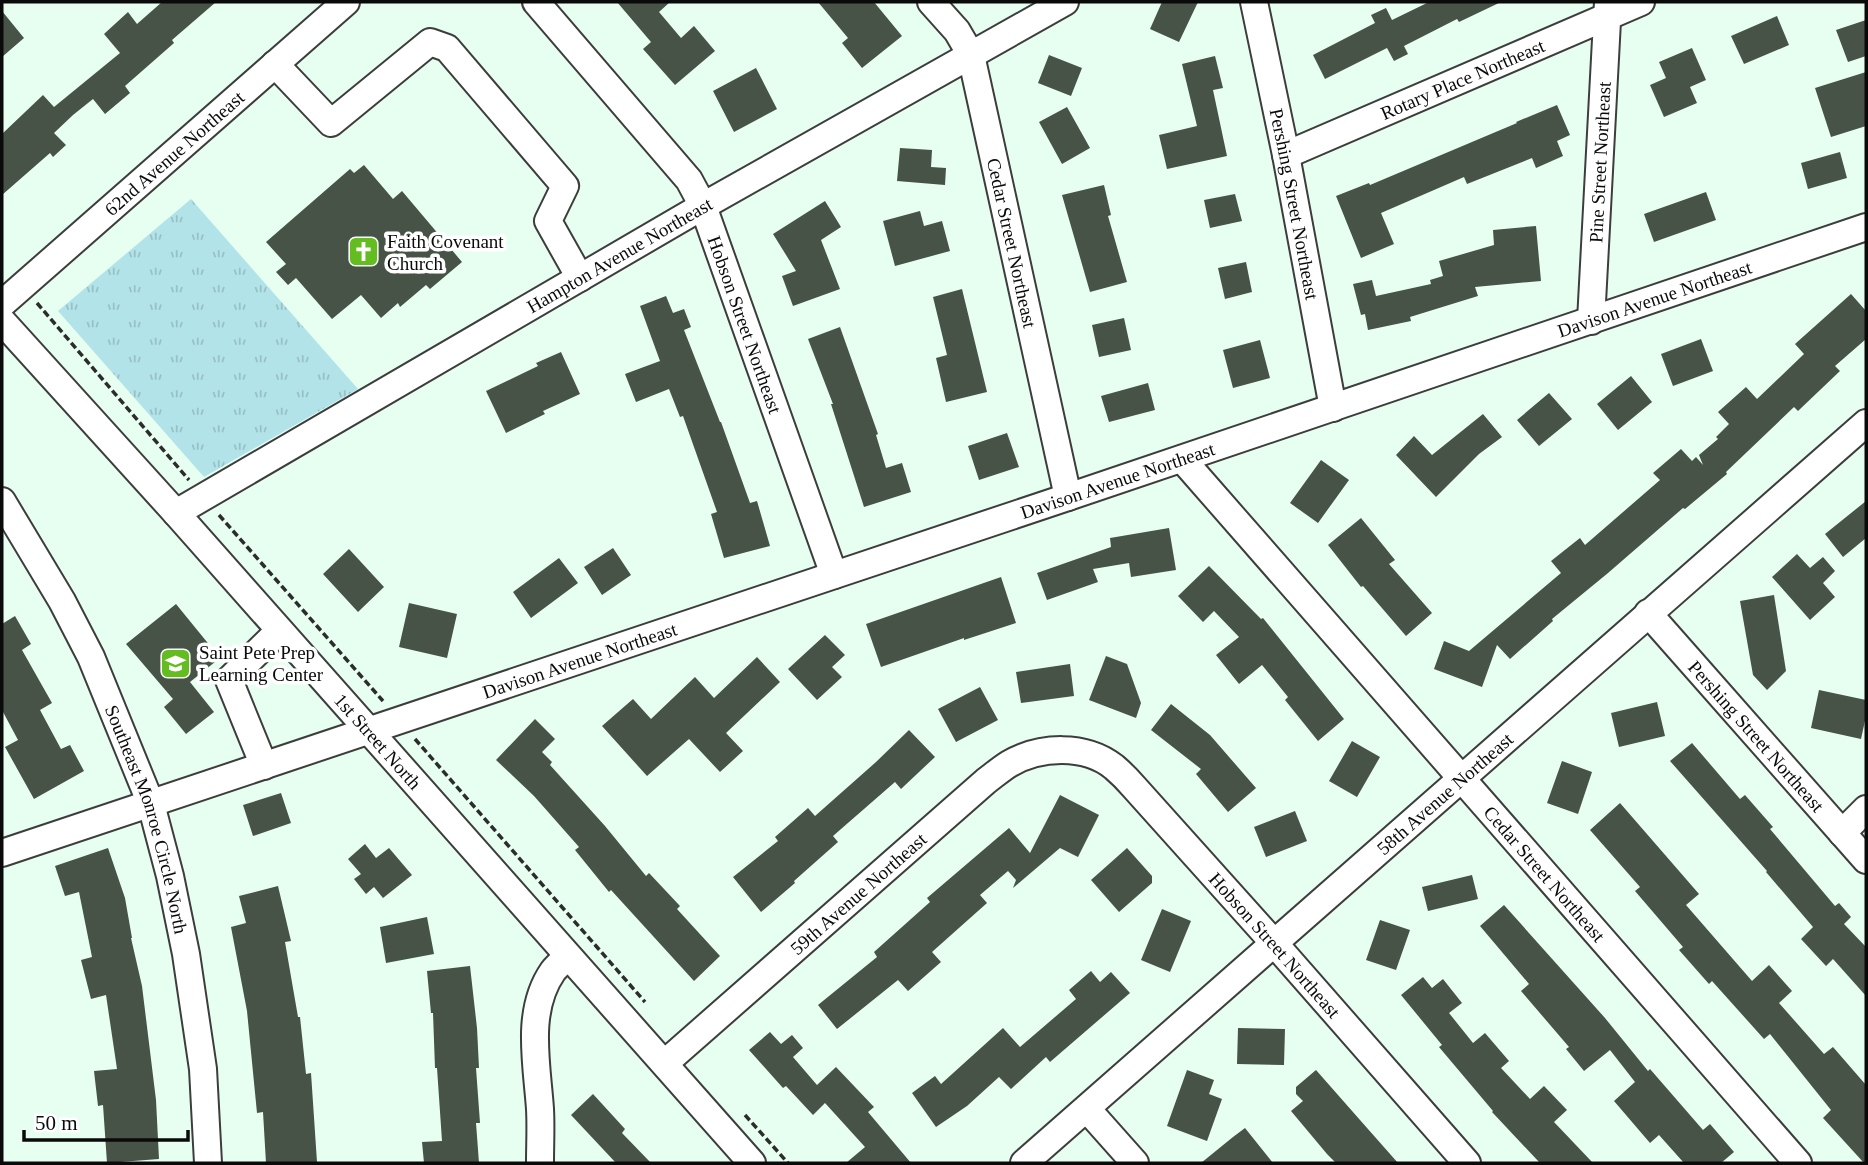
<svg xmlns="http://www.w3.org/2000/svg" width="1868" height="1165" font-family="Georgia,serif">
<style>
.park{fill:url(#park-tufts)}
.building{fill:#465346}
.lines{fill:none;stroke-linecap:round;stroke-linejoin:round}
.minor-casing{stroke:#3d3d3d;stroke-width:30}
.path{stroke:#2c2c2c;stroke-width:3.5;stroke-dasharray:7 3.5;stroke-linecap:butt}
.minor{stroke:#fff;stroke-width:26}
.labels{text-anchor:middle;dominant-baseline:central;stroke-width:7;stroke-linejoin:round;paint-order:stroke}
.street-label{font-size:19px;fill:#0a0a0a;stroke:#fff}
.poi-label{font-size:19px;fill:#0a0a0a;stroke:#fff;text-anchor:start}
</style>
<defs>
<pattern id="park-tufts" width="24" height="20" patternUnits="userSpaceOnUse" patternTransform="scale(1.75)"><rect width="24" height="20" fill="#b1e3e9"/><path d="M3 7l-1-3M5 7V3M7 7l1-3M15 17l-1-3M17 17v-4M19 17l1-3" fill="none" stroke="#97c1c6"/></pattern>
</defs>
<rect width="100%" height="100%" fill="#e7fff1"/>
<path class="park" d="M191 199 358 389 204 477 58 311Z"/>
<path class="building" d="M162 2H216L172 40 174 43 125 86 130 93 105 114 93 99 73 115 54 133 66 145 53 157 50 153 2 195V134L43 95 54 107 120 53 104 34 128 12 137 24Z
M617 2H670L659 12 681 38 694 26 715 51 675 85 643 49 651 42Z
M818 2H874L902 36 862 68 842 43 848 38Z
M1162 2H1198L1179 42 1150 29Z
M1429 2H1501L1459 22 1457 19 1404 46 1408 54 1394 61 1387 48 1325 79 1313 55 1375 23 1371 15 1386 8 1392 20Z
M2 11 24 38 2 57Z
M1777 16 1789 45 1744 64 1731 36Z
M1866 20V56L1848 62 1836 30Z
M1692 48 1706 80 1690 87 1697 103 1664 117 1650 85 1666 78 1659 62Z
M1049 55 1082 68 1071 96 1038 83Z
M1215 56 1223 88 1213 90 1227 156 1167 169 1159 135 1197 126 1182 64Z
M756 68 777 109 734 132 713 91Z
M1866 72V126L1831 137 1815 88Z
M1557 105 1570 135 1557 141 1563 156 1536 168 1532 158 1467 184 1464 177 1381 213 1394 244 1361 258 1336 196 1369 183 1370 185 1517 123 1516 122Z
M1067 107 1090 148 1062 164 1039 122Z
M900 148 932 150 931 167 946 168 945 185 897 181Z
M1840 152 1847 178 1808 189 1801 163Z
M364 165 393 199 402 191 462 262 430 289 426 285 400 307 398 303 381 318 361 295 332 319 296 278 288 285 276 272 286 264 266 242 350 169 354 173Z
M1104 185 1111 215 1108 216 1127 282 1090 292 1062 195Z
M1706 192 1716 220 1654 242 1644 214Z
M1235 194 1242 221 1210 228 1204 200Z
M825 201 841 227 821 240 840 289 793 306 782 276 796 271 773 234Z
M920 211 924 226 942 221 950 251 895 266 883 221Z
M1536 226 1541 281 1475 287 1478 296 1410 317 1411 321 1368 330 1365 314 1361 315 1353 284 1372 280 1376 296 1431 284 1430 280 1443 276 1439 261 1494 245 1493 230Z
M1246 262 1252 292 1225 299 1218 268Z
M962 289 987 392 946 402 936 358 947 355 933 297Z
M1851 294 1866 311V339L1835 366 1840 371 1798 411 1794 407 1726 472 1727 474 1685 509 1683 508 1608 573 1552 619 1553 621 1510 659 1497 645 1482 687 1434 669 1444 641 1469 651 1561 573 1551 561 1580 538 1585 545 1660 480 1653 473 1681 449 1692 461 1696 457 1703 465 1699 455 1718 439 1716 437 1729 424 1718 412 1746 387 1757 399 1804 354 1795 344Z
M666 296 673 313 684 309 691 327 684 330 720 422H721L750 503 757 501 770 546 724 558 711 514 717 512 683 416 680 417 669 389 636 402 625 374 660 361 640 306Z
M1124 318 1131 350 1099 357 1092 325Z
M840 327 878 434 876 435 886 468 902 463 911 492 864 507 831 404H833L808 339Z
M1701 339 1713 371 1673 386 1661 354Z
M1260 340 1270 378 1233 388 1223 350Z
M561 352 580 394 543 411 545 414 506 433 486 391 538 366 536 363Z
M1631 376 1652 402 1618 430 1597 404Z
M1148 383 1155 410 1109 422 1101 396Z
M1549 393 1572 419 1539 446 1517 420Z
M1483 414 1502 437 1479 454 1436 497 1396 455 1414 436 1432 455Z
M1007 433 1019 467 979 480 968 446Z
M1321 460 1349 480 1318 523 1290 503Z
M1866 501V538L1843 557 1825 534Z
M1361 518 1395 560 1389 564 1432 613 1406 636 1363 586 1361 587 1328 545Z
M1169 528 1176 570 1131 577 1129 563 1093 569 1098 582 1047 600 1037 573 1111 547 1110 538Z
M613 548 631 575 602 595 584 567Z
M349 549 384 587 358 612 323 574Z
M1797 554 1810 568 1823 557 1835 571 1823 583 1835 597 1810 620 1772 577Z
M559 558 578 583 531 618 513 592Z
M1209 566 1261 619 1263 618 1344 719 1318 741 1285 700 1288 697 1262 665 1239 684 1216 655 1239 637 1214 611 1203 622 1178 596Z
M1001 577 1016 623 964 640V638L881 667 866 624Z
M1774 595 1786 671 1767 690 1753 675 1740 601Z
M409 603 457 614 447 658 399 647Z
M176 604 220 658 190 682 214 712 186 734 164 707 173 699 126 644Z
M15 616 31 644 22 650 52 703 40 710 61 749 70 745 84 771 34 799 5 747 18 740 2 710V624Z
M825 635 845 655 832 667 842 677 817 700 788 669Z
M1106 656 1127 664 1141 703 1136 718 1089 700Z
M757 657 780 682 726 733 743 751 720 772 689 739 647 776 602 726 633 699 651 719 695 677 714 698Z
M1070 664 1074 696 1021 703 1016 672Z
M980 687 998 720 956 742 938 709Z
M1819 690 1866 700V716L1861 739 1811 728Z
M1657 702 1665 736 1619 747 1611 713Z
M1171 704 1210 735 1256 788 1228 812 1196 774 1201 769 1151 730Z
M535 719 555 739 542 752 552 762 550 765 605 826 646 876 649 873 680 906 677 909 720 956 694 981 611 890 609 892 575 850 579 847 534 796 496 760Z
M909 730 935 757 901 789 895 782 833 836 838 842 794 881 795 883 761 912 733 877 778 841 775 837 808 808 815 816 876 762Z
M1352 741 1380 757 1357 797 1329 781Z
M1692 743 1740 799 1745 795 1773 827 1770 829 1835 906 1839 903 1851 917 1844 924 1866 947V996L1833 959 1826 966 1801 939 1813 927 1766 872 1767 871 1670 761Z
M1562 761 1592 772 1578 814 1547 803Z
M281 793 291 823 253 836 243 805Z
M1060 795 1099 815 1078 857 1060 848 1013 888 1016 880 1008 871 980 895 987 903 932 952 941 962 908 991 898 980 837 1029 818 1005 877 957 874 952 930 902 927 898 1009 828 1030 853Z
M1620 803 1699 894 1686 905 1752 981 1769 965 1792 991 1779 1003 1824 1054 1833 1047 1866 1085V1163H1864L1823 1118 1831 1110 1770 1034 1764 1039 1712 981 1709 984 1679 950 1683 947 1635 891 1640 887 1590 830Z
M1295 811 1307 841 1266 857 1254 827Z
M365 844 376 858 389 848 412 875 383 898 374 887 366 894 354 879 361 874 348 859Z
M108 848 125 898 132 938H131L142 986 156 1100 159 1159 107 1163 103 1105 98 1106 94 1071 117 1069 106 995 91 999 81 960 92 957 79 892 65 896 55 866Z
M1127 848 1152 876V883L1119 912 1091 880Z
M1472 875 1478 899 1428 911 1422 887Z
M278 886 291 941 285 942 298 1017H300L306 1074 311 1073 317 1162 266 1163 263 1112 257 1113 247 1011 231 927 246 923 239 896Z
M1504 905 1605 1018 1648 1071 1650 1069 1703 1130 1710 1124 1734 1152 1721 1163H1684L1659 1135 1650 1143 1614 1101 1635 1082 1610 1050 1584 1071 1566 1049 1569 1047 1521 991 1529 984 1480 926Z
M1162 909 1191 921 1170 972 1141 960Z
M427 917 434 954 386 963 380 927Z
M1380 920 1410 930 1396 970 1366 960Z
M470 966 477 1028 479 1068H476L480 1123H476L479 1163H424L422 1142 442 1141 437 1068H435L433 1013H431L427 971Z
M1091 971 1100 982 1111 972 1130 993 1050 1062 1046 1057 1011 1089 999 1077 967 1106 936 1127 912 1093 935 1076 941 1084 1003 1028 1020 1047 1076 999 1069 990Z
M1423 977 1432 988 1443 979 1462 1003 1449 1013 1473 1043 1485 1033 1509 1061 1501 1068 1530 1099 1544 1086 1567 1110 1554 1122 1593 1163H1540L1492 1112 1493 1111 1439 1047 1442 1045 1401 995Z
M1238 1028 1285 1029 1284 1065 1237 1064Z
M770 1032 781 1044 792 1035 803 1048 793 1057 817 1085 836 1067 874 1107 868 1112 911 1163H846L865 1147 825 1103 813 1115 786 1086 783 1088 749 1050Z
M1187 1070 1214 1080 1209 1094 1222 1099 1207 1141 1167 1126Z
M1316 1070 1360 1120 1398 1163H1336L1327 1154 1291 1111 1303 1101 1296 1094V1087Z
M593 1094 625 1129 622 1133 651 1163H616L571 1115Z
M1245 1128 1273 1163H1201L1233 1137Z"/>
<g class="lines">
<defs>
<g id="minor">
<path id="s1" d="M536 2 689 180 703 206 834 575"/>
<path id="s2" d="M931 2 957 31 971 55 1068 497"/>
<path id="s3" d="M1254 2 1286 155 1333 408"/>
<path d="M275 64 331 123 430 42 447 48 565 186 548 221 580 278"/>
<path id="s4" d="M1286 155 1641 2"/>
<path id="s5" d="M2 304 346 2"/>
<path id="s6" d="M2 321 176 513 752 1163"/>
<path id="s7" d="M1591 321 1608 2"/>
<path id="s8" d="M1182 459 1798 1163"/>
<path id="s9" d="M2 501 62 601 91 657 151 804 170 876 186 954 203 1069 208 1163"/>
<path id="s10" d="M176 513 703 206 1065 2"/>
<path id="s11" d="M1648 613 1866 860"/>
<path d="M264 766 229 680 279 631"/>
<path d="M1842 833 1866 809"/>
<path id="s12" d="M2 853 1068 497 1866 227"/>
<path id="s13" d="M665 1063 986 781C994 775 1001 769 1009 764 1040 746 1085 744 1114 767 1121 773 1128 780 1134 787L1274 943 1467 1163"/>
<path d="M1087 1109 1135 1163"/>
<path d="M540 1163C540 1145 541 1127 540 1109 537 1064 525 1011 553 971 557 966 563 961 568 956"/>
<path id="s14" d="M1024 1163 1866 423"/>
</g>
</defs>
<use href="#minor" class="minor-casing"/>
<path class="path" d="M37 303 189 480
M219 515 383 701
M415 739 645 1002
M745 1115 788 1163"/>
<use href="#minor" class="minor"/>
</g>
<defs>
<symbol id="church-square" viewBox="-11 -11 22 22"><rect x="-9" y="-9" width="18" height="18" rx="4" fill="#63bc20" stroke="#fff"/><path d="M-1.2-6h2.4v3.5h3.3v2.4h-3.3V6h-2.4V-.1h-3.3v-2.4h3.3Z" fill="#fff"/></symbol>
<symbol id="school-square" viewBox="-11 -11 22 22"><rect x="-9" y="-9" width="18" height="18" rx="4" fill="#63bc20" stroke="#fff"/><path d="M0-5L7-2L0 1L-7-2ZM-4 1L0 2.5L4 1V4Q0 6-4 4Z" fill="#fff"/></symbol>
</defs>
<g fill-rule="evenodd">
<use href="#church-square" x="346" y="234" width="35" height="35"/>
<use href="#school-square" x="158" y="646" width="35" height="35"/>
</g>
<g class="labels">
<g class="street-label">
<text stroke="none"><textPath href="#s4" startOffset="192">Rotary Place Northeast</textPath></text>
<text stroke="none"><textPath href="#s5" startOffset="229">62nd Avenue Northeast</textPath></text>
<text stroke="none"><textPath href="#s7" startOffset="159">Pine Street Northeast</textPath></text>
<text stroke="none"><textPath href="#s3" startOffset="206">Pershing Street Northeast</textPath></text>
<text stroke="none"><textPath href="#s2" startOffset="259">Cedar Street Northeast</textPath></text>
<text stroke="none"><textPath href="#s10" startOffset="513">Hampton Avenue Northeast</textPath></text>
<text stroke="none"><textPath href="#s12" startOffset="1743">Davison Avenue Northeast</textPath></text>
<text stroke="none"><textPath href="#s1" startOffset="390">Hobson Street Northeast</textPath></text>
<text stroke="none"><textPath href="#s12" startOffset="1176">Davison Avenue Northeast</textPath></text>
<text stroke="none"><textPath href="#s12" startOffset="609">Davison Avenue Northeast</textPath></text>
<text stroke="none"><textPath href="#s11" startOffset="164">Pershing Street Northeast</textPath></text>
<text stroke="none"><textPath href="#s6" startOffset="564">1st Street North</textPath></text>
<text stroke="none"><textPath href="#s14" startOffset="560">58th Avenue Northeast</textPath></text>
<text stroke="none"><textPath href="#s9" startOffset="352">Southeast Monroe Circle North</textPath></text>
<text stroke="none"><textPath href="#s8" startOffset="551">Cedar Street Northeast</textPath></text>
<text stroke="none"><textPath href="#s13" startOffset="257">59th Avenue Northeast</textPath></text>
<text stroke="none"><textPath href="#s13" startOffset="807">Hobson Street Northeast</textPath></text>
</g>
<g class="poi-label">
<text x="387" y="241">Faith Covenant<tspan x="387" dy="22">Church</tspan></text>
<text x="199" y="652">Saint Pete Prep<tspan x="199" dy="22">Learning Center</tspan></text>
</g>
</g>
<rect width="1868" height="1165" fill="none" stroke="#0a0a0a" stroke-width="7"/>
<path d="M24 1130v10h164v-10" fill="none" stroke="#0a0a0a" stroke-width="3.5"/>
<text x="35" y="1130" font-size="21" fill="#0a0a0a" stroke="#ffffff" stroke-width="5" paint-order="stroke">50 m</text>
</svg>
